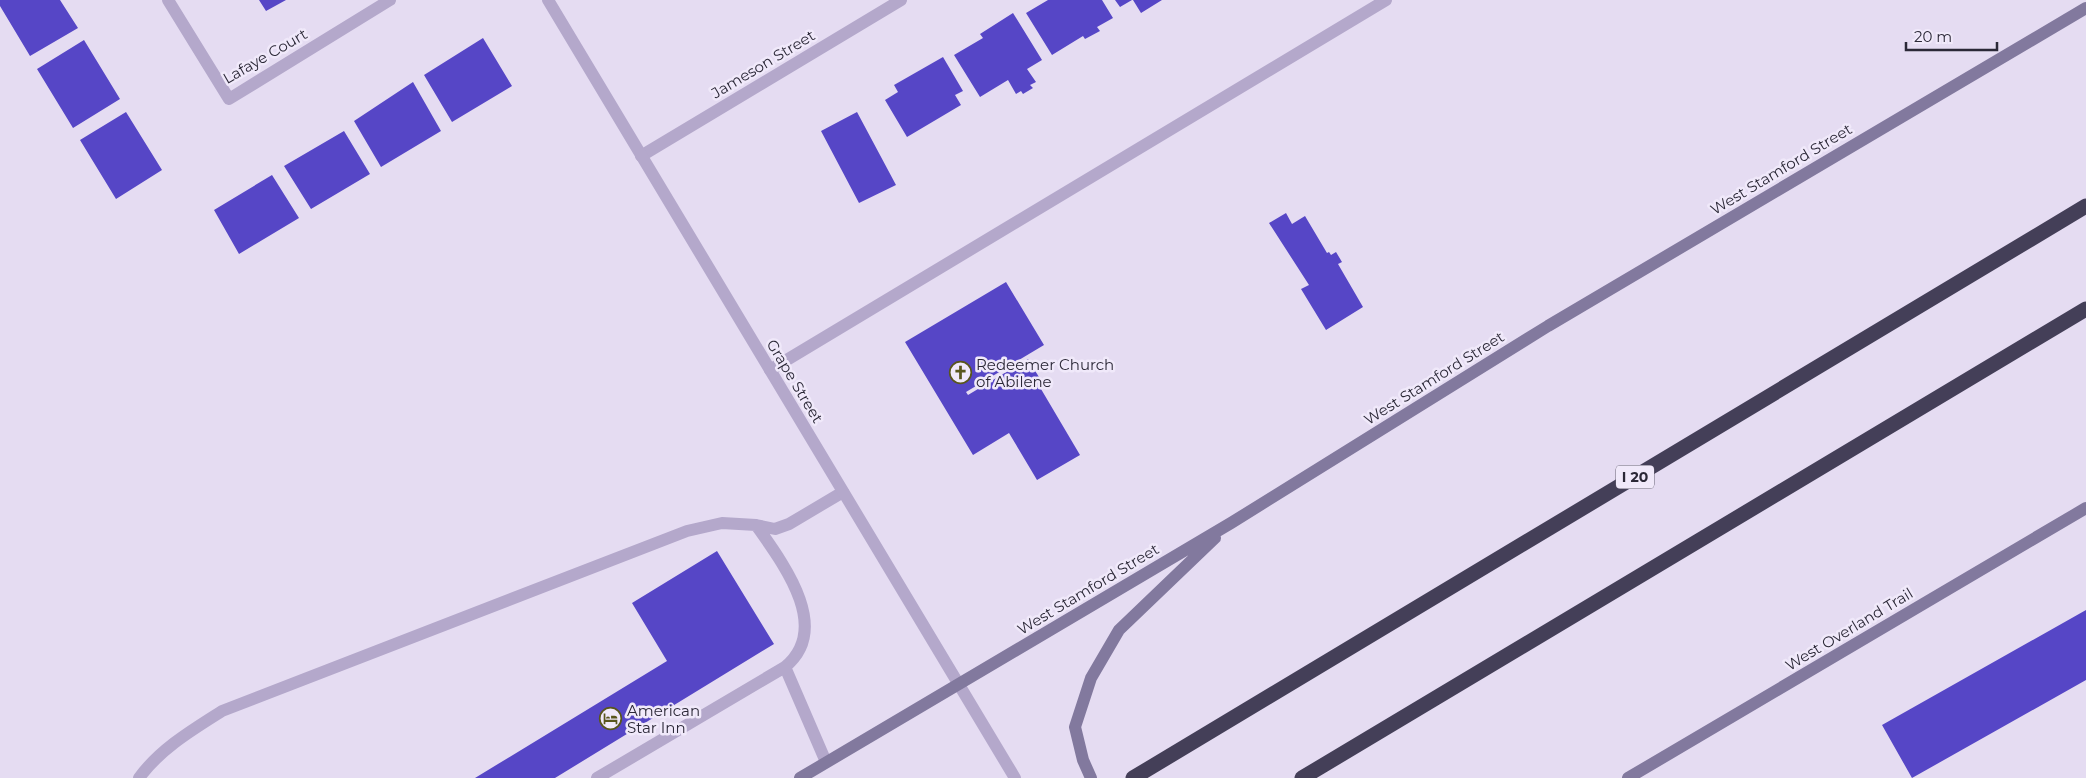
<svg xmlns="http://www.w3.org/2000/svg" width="2086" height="778" font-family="Montserrat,sans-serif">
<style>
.building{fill:#5646c6}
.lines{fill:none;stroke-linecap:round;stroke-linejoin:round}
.service{stroke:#b4a8cb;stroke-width:12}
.minor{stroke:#b4a8cb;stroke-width:12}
.tertiary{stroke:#b4a8cb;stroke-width:12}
.secondary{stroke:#82799e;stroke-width:12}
.motorway{stroke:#443f58;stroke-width:15}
.labels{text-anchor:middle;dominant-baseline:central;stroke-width:5;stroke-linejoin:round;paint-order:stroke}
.shield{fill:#f0e9fa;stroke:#666272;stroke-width:1}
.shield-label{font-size:14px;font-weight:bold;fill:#2b2837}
.street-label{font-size:15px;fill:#2b2837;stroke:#f0e9fa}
.poi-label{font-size:15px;fill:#2b2837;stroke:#f0e9fa;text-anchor:start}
</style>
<rect width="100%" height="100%" fill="#e5dcf2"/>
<path class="building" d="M0 0H60L78 28 30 56 0 6Z
M259 0H286L266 11Z
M1048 0H1102L1113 18 1097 27 1100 31 1085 39 1083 36 1052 55 1026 13Z
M1115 0H1132L1120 7Z
M1133 0H1162L1141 13Z
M1013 13 1042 60 1027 69 1036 82 1030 85 1033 88 1023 94 1021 91 1016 94 1008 80 980 97 954 55 983 38 980 34Z
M483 38 512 86 452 122 424 75Z
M84 40 120 99 73 128 37 69Z
M943 57 963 91 955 95 961 105 907 137 885 100 898 92 894 85Z
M413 82 441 131 381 167 354 121Z
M126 112 162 170 116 199 80 140Z
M857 112 896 185 859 203 821 131Z
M344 131 370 174 311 209 284 166Z
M272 175 299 218 239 254 214 210Z
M1286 213 1292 224 1305 216 1327 253 1329 252 1331 255 1336 252 1342 262 1338 264 1363 307 1326 330 1301 289 1309 285 1269 223Z
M1006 282 1044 345 966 392 968 395 1028 359 1045 387 1041 389 1080 455 1037 480 1009 433 973 455 905 342Z
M717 551 774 644 555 778H475L667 661 632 603Z
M2086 610V680L1912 778 1882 725Z"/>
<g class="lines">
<path class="service" d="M770 370 1386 0
M785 667 826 762
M139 778C160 749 192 730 222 711L687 531 722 523 756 525 775 529 789 524 843 492
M597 778 785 667C833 628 782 562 756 525"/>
<path class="minor" d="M168 0 229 99 390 0
M641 156 901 0"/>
<path class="tertiary" d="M548 0 1015 778"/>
<path class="secondary" d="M800 778 1231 523 1548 326 2086 8
M1091 778 1083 760 1075 727 1091 678 1119 630 1215 538
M1628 778 2086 508"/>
<path class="motorway" d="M1133 778 2086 206
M1302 778 2086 309"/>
</g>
<defs>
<symbol id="church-ring" viewBox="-11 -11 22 22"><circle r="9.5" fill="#f0e9fa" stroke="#59561d" stroke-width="1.5"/><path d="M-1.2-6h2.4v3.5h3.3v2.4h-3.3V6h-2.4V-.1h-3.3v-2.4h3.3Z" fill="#59561d"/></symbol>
<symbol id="hotel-ring" viewBox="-11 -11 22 22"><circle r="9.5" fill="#f0e9fa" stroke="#59561d" stroke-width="1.5"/><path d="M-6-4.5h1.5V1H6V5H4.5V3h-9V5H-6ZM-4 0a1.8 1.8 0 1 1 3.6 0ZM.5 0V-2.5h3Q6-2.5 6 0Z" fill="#59561d"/></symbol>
</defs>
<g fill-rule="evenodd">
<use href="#church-ring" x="948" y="360" width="25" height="25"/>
<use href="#hotel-ring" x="598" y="706" width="25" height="25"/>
</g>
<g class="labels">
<rect class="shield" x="1616" y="465.5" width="38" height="23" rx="4"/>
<g class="shield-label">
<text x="1635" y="477">I 20</text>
</g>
<g class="street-label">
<text transform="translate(265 56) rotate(-30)">Lafaye Court</text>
<text transform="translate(763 64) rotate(-31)">Jameson Street</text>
<text transform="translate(1781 169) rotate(-31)">West Stamford Street</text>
<text transform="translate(1434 378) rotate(-32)">West Stamford Street</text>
<text transform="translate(795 381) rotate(59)">Grape Street</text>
<text transform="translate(1088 589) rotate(-31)">West Stamford Street</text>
<text transform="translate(1849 629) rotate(-31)">West Overland Trail</text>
</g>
<g class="poi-label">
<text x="976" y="364">Redeemer Church<tspan x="976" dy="17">of Abilene</tspan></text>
<text x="627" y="710">American<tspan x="627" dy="17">Star Inn</tspan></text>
</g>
</g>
<path d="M1906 42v8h91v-8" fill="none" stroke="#2b2837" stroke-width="2.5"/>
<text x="1914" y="42" font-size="15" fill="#2b2837" stroke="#f0e9fa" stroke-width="4" paint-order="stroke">20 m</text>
</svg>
